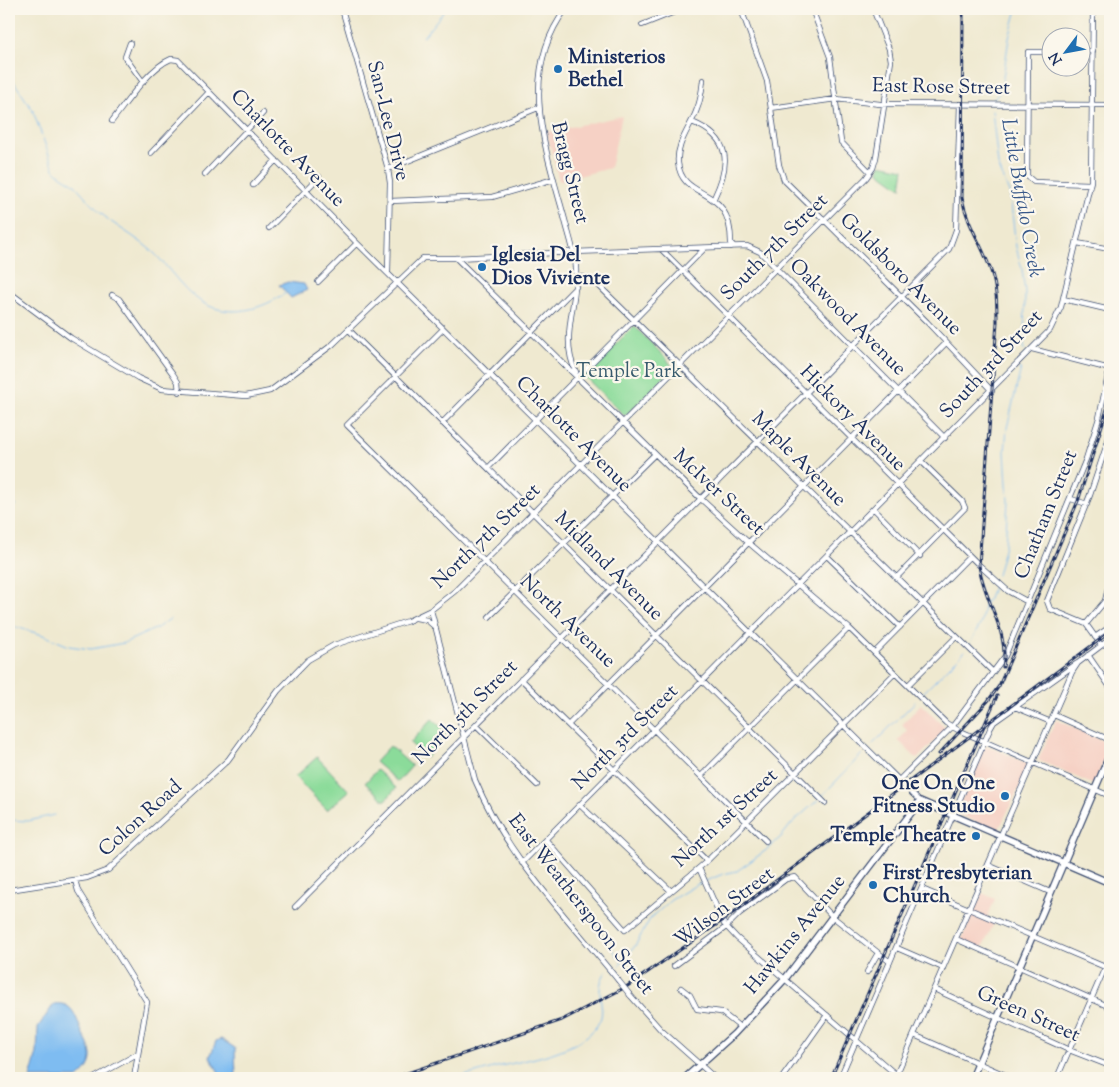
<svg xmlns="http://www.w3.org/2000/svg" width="1119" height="1087" font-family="'Sorts Mill Goudy',serif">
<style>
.built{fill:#f6d1c5}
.green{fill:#8bdb9a;stroke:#53857c}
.water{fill:#7ebcf1;stroke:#4c76a8}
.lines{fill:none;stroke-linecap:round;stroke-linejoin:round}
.stream{stroke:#7ebcf1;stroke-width:1}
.minor-casing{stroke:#3b4b6f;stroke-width:6}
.major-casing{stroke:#3b4b6f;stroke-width:8}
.minor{stroke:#fff;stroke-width:4.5}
.major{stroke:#fff;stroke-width:5.5}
.rail-casing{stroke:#1b2f5e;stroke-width:3}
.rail{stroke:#fbf7ec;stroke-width:1;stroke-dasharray:4;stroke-linecap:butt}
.minor-bridge-casing{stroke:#3b4b6f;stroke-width:6;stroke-linecap:butt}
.minor-bridge{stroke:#fff;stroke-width:4.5}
.poi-dot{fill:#1f6fb2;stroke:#fbf7ec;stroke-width:2}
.labels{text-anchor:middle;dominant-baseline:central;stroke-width:4.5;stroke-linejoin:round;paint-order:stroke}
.poi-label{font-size:20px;font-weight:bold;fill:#1b2f5e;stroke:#fbf7ec;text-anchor:start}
.street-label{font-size:20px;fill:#1b2f5e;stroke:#fbf7ec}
.park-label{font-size:20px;fill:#375a6d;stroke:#fbf7ec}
.water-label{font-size:21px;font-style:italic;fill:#39598a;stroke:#fbf7ec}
</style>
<rect width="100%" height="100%" fill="#fbf7ec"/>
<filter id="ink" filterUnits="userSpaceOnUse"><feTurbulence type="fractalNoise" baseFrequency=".02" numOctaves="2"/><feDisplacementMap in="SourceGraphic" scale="10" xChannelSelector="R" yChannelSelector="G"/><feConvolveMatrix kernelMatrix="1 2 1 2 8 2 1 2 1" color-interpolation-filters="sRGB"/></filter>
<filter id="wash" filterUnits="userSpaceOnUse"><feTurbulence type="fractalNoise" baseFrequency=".0096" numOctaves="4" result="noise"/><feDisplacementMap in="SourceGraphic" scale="20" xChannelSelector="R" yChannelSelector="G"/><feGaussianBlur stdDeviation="1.12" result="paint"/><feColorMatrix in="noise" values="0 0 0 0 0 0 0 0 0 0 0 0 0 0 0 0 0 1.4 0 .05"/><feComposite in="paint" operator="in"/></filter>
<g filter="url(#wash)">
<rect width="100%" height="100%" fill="#efe9d0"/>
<path class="built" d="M622 116 610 168 559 181 547 132Z
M921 704 946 729 917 759 898 740 908 731 902 725Z
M1056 720 1110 744 1094 785 1038 760Z
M988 746 1026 763 1028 769 998 831 956 813 984 747Z
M982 893 995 899 986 920 994 923 982 949 961 940Z"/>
<path class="green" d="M880 164 904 169 901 188 879 172Z
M634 326 667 359 673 368 625 416 584 376Z
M432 719 448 733 426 758 410 743Z
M390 746 412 766 398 782 375 762Z
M317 757 349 791 327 810 295 777Z
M377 770 396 788 385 801 365 783Z"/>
<path class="water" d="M288 282 304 284 307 290 291 298 279 285Z
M54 1004C74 1001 76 1019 82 1032 86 1041 92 1049 91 1059 90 1067 84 1073 78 1078H30L37 1053 38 1027Z
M221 1039 235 1048 236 1078H222L210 1057 216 1041Z"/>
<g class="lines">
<path class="stream" d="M423 37 446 9
M9 74 33 111 54 169C60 177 68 179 75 185 86 197 96 210 110 221 124 231 140 240 153 252 173 271 189 302 218 309 243 315 266 306 286 293
M992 101 1001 91 1009 38 1017 9
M992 110 998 165 1010 195 1016 247 1022 269 1025 292 1024 350
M9 505H16
M997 575 1005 545 1008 501 1005 452 1007 428 1021 368
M9 625 43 635 69 646 91 649 124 643 157 628 170 619
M969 645 981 623 985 602 989 599 994 583
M923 693 965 651
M872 745 915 702
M822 796 862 754
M9 820 28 821 54 815
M586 913 622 962
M620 965 635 946 650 919 671 900 696 885 723 874 737 871 765 851 781 837 792 823 818 800
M453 1078C467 1076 479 1072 493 1068 523 1060 586 1052 600 1020 606 1007 593 989 606 972"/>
</g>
</g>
<g filter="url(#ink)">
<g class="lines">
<defs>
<path id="minor" d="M342 9 388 169 390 183 388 272
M566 9C517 73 546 151 565 220 569 236 575 252 576 268 578 303 559 339 576 372
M741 9 767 81 779 165 784 180 927 322 992 391
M812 9 830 57 841 142 870 172
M642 25 682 9
M130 43 125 57 143 82
M1082 51H1093
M1052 52H1028L1027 176 1034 182 1090 184
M703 80C702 90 701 100 697 109 691 127 676 143 678 163 683 204 733 181 731 247
M771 108 836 99 880 104 1110 105
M112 121C126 103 149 68 171 59L178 60 357 243 920 801
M692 122C731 138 731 163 714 198
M151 153 209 92
M388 169 538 108
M205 174 263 113
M253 185 276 160
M390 201 492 197 554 179
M269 228 319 177
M1077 243 1110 249
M661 249 978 564 1008 591 1028 602
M456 258 701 499 749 543 849 628 946 723 958 730 1110 796
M576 278 582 277 593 280 993 672
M318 282 357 243
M9 292 71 338 138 378 162 389 246 396 270 391 332 345 423 258H456L573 252 747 246 760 252 945 438
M112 295 119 299 173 374 178 382 179 392
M1063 299 1110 310
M443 329 347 425 766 841
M349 330 825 803
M1032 349 1110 369
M442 423 576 287
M488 468 705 248
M1071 499 1087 504
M874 509 920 556
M827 556 900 627
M896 578 965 508 962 501 921 461
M431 610 475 780C507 857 566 916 618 980
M489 617 655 454
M416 618 427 620 435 627
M1086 624 1105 601 1110 580
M1095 637 1110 627
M1101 645 1086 624 1050 609 1047 601 1090 495 1110 435
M875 652 970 556
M1088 655 1110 687
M521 679 707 861
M908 685 956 637
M1015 707 1051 722
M1054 715 1110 740
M476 725 537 785
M568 725 946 343
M701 776 849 628
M898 781 952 727 1005 656 1086 459 1099 418 1110 366
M580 805 670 890
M546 840 625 930 706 862 895 673
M522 863 1050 330 1061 307 1091 181 1093 9
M988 865 1050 892
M699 868 724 924 737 938 900 1078
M75 880 78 891 147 1002 134 1078
M922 889 1105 967
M9 890 87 878 108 870 228 760 278 691 308 660 334 645 408 621 431 610 455 591 866 178 873 168 876 158 891 61 889 49 873 9
M295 907 949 249 956 230 960 104
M956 939 1110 1007
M897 948 943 968
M674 966 726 927 740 913 786 879 795 877 833 917 890 962
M867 972 878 953
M681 988 690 995 697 1009 721 1012 740 1027
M934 989 1069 1050 1110 1066
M630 995 661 1030 715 1078
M914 1035 1012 1078
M94 1078 137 1054
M782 1078 827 1015
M840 1078 990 729 994 722 1076 664
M895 1078 1072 672 1078 663 1110 639
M1057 1078 1110 956"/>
<path id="major" d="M685 1078 734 1034 785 979 920 801 1110 883
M972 1078 1110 754"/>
</defs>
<use href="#minor" class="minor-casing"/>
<use href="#major" class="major-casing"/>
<use href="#minor" class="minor"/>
<use href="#major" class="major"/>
<defs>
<path id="rail" d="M963 9 962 198C967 225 983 246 991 271 997 288 997 305 997 322L979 565C983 599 1010 632 1003 667
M939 754 988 701 999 686 1078 501 1110 400
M393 1078 562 1020 626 987 722 921 1110 632
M831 1078 997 696"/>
</defs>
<use href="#rail" class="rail-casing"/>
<use href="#rail" class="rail"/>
<defs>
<path id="minor-bridge" d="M618 980 630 995"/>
</defs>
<use href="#minor-bridge" class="minor-bridge-casing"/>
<use href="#minor-bridge" class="minor-bridge"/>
</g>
</g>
<g class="poi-dot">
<circle cx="558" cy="69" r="5"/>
<circle cx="482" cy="267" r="5"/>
<circle cx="1005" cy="796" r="5"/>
<circle cx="976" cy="836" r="5"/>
<circle cx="873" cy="885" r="5"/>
</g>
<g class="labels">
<g class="poi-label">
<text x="568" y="58">Ministerios<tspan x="568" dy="23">Bethel</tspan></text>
<text x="492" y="256">Iglesia Del<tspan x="492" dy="23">Dios Viviente</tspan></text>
<text x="995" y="784" text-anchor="end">One On One<tspan x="995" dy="23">Fitness Studio</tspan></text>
<text x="966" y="836" text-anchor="end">Temple Theatre</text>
<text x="883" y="874">First Presbyterian<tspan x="883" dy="23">Church</tspan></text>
</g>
<g class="street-label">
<text transform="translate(941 88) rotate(1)">East Rose Street</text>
<text transform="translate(387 121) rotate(76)">San-Lee Drive</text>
<text transform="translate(287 149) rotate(46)">Charlotte Avenue</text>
<text transform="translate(569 173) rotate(76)">Bragg Street</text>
<text transform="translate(775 248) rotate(-45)">South 7th Street</text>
<text transform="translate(900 275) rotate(45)">Goldsboro Avenue</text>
<text transform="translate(847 318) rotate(45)">Oakwood Avenue</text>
<text transform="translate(992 365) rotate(-47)">South 3rd Street</text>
<text transform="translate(852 419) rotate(45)">Hickory Avenue</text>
<text transform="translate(573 435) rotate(45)">Charlotte Avenue</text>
<text transform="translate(798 460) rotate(45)">Maple Avenue</text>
<text transform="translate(718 493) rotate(43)">McIver Street</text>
<text transform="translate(1047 515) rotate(-68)">Chatham Street</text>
<text transform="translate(487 537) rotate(-44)">North 7th Street</text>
<text transform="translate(608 567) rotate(45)">Midland Avenue</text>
<text transform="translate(567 622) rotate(44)">North Avenue</text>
<text transform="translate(466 713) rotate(-45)">North 5th Street</text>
<text transform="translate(626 738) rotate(-45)">North 3rd Street</text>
<text transform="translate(141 819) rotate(-42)">Colon Road</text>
<text transform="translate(726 819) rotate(-43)">North 1st Street</text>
<text transform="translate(580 905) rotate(52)">East Weatherspoon Street</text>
<text transform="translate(725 908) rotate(-37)">Wilson Street</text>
<text transform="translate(796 935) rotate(-51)">Hawkins Avenue</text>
<text transform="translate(1028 1015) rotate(24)">Green Street</text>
</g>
<g class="park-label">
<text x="629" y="372">Temple Park</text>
</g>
<g class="water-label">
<text transform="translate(1021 198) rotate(80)">Little Buffalo Creek</text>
</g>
</g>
<rect width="1119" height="1087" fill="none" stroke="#fbf7ec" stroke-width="30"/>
<g transform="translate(1066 52) rotate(238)"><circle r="24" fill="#fbf7ec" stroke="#a1a7b3"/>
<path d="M0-4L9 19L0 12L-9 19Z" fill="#1f6fb2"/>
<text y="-8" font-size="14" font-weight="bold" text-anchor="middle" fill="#1b2f5e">N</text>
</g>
</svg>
